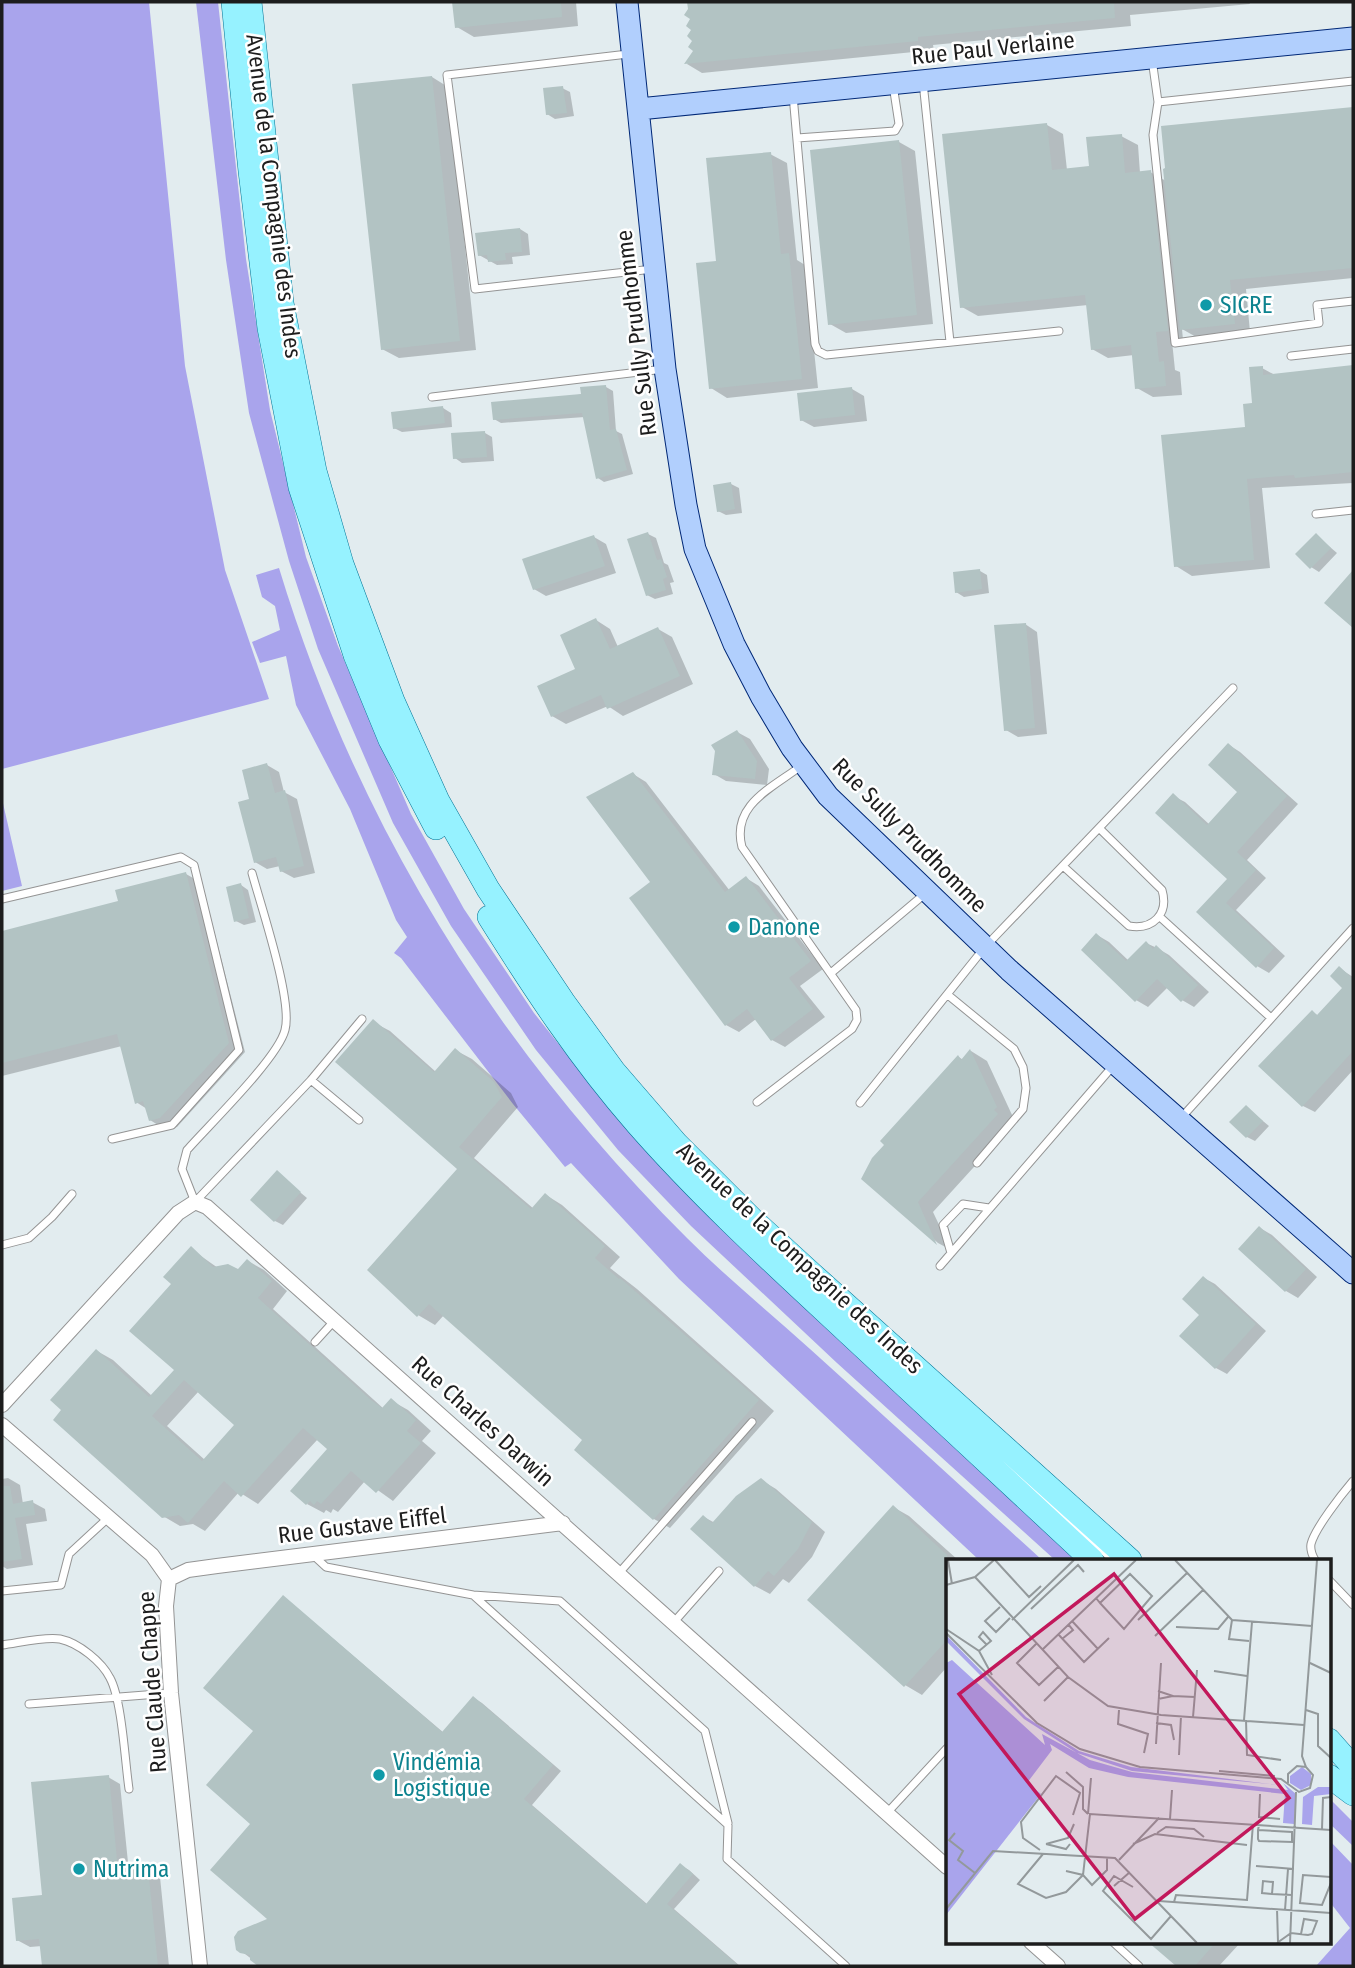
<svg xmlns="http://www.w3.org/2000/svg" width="1355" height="1968" font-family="'Fira Sans Condensed',sans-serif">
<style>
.grass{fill:#a9a4ec}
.shadow{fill:#0003;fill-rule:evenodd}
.building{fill:#b2c3c3;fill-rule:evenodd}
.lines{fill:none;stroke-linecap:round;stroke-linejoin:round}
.lane-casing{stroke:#949494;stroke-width:9}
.street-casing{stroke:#949494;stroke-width:16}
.secondary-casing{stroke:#002877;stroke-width:23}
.primary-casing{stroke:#007395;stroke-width:24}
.lane{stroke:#fff;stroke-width:7}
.street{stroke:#fff;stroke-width:14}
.secondary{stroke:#b1cffd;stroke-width:21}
.primary{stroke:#96f2ff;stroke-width:23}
.culture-dot{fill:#0f9aa8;stroke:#fff;stroke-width:2.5}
.labels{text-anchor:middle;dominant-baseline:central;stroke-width:5;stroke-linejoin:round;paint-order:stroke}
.street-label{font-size:23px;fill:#1d1d1d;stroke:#fff}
.culture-label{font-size:23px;fill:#0d838f;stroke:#fff;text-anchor:start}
.inset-road{fill:none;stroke:#93999b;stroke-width:2}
.view{fill:#c2185b;fill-opacity:0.15;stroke:#c2185b;stroke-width:3.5}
.inset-edge{fill:none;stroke:#1d1d1d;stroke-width:3.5}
</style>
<rect width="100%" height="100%" fill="#e2ecef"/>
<path class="grass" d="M2 2H149L185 366 225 570 269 699 2 769Z
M196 2H218L246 259 270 410 306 557 338 646 411 814 464 909 534 1013 623 1125 706 1214 1081 1560H1055L837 1363 691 1226 618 1150 536 1050 451 926 393 823 318 649 289 561 249 413 226 260Z
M279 568C357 825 497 1049 687 1238 726 1277 769 1312 810 1349 888 1419 965 1490 1042 1560H979L679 1279 571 1163 565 1167 513 1104 401 958 394 953 407 937 396 920 350 809 296 705 286 656 260 663 252 642 280 630 275 606 262 597 256 575Z
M2 799 22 886 2 891Z
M1329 1798 1353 1822V1846L1329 1823Z
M1329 1840 1353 1865V1966H1316L1350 1928 1329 1901Z"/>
<path class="shadow" d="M454 2H576L578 26 474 37 457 27Z
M689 2H1249L1250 4 1130 15 1131 26 933 45 934 50 702 73 687 64 695 51Z
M432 77 448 87 476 350 399 358 382 349Z
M562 88 570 92 574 116 555 119 547 114Z
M1353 108V278L1246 289 1250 332 1198 338 1182 329 1183 340 1172 341 1175 370 1180 372 1182 395 1153 397 1137 388 1134 355 1108 358 1092 349 1088 305 978 316 962 307 1047 125 1063 134 1067 170 1091 168 1121 136 1138 145 1140 173 1150 172 1166 181 1167 170 1162 128Z
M899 142 915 151 933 324 846 333 830 324Z
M770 154 787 163 797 260 805 265 818 388 727 398 711 388 718 262Z
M520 229 528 234 530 255 512 257 513 264 497 265 479 255Z
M1353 367V483L1262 488 1270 568 1192 576 1176 566 1247 428 1262 368 1275 375Z
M606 387 613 391 616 431 622 434 633 474 604 482 598 478 585 417 501 423 494 419Z
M852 389 864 396 867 421 814 427 801 420Z
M443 408 451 413 452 427 402 432 394 428Z
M485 433 492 437 494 461 462 463 455 458Z
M731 484 739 488 742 513 726 515 718 511Z
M648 534 656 538 664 563 668 565 674 582 670 583 673 594 655 599 647 595Z
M1316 535 1337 553 1319 572 1311 567Z
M594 537 606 544 616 573 546 596 534 589Z
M980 571 987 575 989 593 964 597 956 592Z
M596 620 610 629 618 647 658 629 672 637 693 684 623 716 608 706 566 724 552 716 578 670Z
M1025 624 1037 632 1047 734 1018 737 1006 730Z
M737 732 750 739 769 769 767 785 726 781 714 774Z
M1229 745 1240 752 1298 804 1247 860 1266 878 1236 910 1285 956 1269 973 1257 966 1199 912 1229 879 1173 796 1185 802 1210 825 1240 792Z
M267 765 279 772 284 792 297 799 315 873 294 878 281 871 280 866 267 869 255 862 251 800Z
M633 774 646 782 730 891 746 878 759 886 823 969 800 986 825 1017 785 1047 772 1040 756 1019 739 1032 726 1025 653 882Z
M186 874 202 883 245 1052 177 1127 166 1130 150 1120 147 1109 136 1102 122 1046 2 1076V932L120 902Z
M241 885 248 890 256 922 244 925 236 921Z
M1097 935 1109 942 1129 961 1146 943 1157 948 1169 955 1209 992 1194 1007 1182 1000 1168 987 1148 1007 1136 1000Z
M1339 968 1353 977V1070L1315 1112 1303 1106 1261 1066 1312 1012 1319 1016 1345 988Z
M373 1022 390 1031 436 1072 455 1050 472 1059 511 1093 518 1107 474 1158 534 1209 546 1195 562 1205 620 1257 610 1268 637 1289 774 1411 670 1528 654 1519 585 1440 444 1315 435 1325 418 1315 460 1169Z
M971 1051 987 1061 1013 1117V1124L933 1212 951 1250 938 1243 863 1178 886 1144 959 1057 963 1060Z
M1246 1107 1269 1126 1255 1141 1247 1137Z
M277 1173 307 1198 283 1225 275 1221Z
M1260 1228 1272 1235 1317 1277 1298 1298 1286 1291Z
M191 1249 218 1268 239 1271 248 1261 264 1270 287 1291 273 1309 384 1409 392 1401 408 1410 431 1431 422 1441 436 1453 393 1501 365 1481 338 1512 333 1509 331 1513 326 1510 324 1513 307 1504 329 1449 318 1439 258 1504 239 1492 205 1531 193 1524 180 1526 163 1516 64 1409 97 1351 113 1360 152 1396 176 1370 173 1284ZM199 1391 237 1424 205 1460 167 1426Z
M1204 1278 1215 1284 1266 1331 1227 1374 1216 1368 1202 1315Z
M8 1478 20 1485 23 1504 32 1502 45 1509 47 1521 26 1524 33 1565 7 1569 2 1566V1479Z
M761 1480 776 1489 825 1532 812 1557 789 1583 783 1579 770 1594 755 1586 692 1529 704 1517 715 1523Z
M893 1507 909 1516 958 1560H947V1667L922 1695 905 1685 809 1600Z
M284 1597 444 1733 474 1698 482 1703 561 1771 532 1805 647 1904 680 1865 689 1870 700 1880 674 1909 740 1966H324L315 1959 314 1966H261L241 1951 270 1920 252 1824 255 1730Z
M108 1777 120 1784 129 1872 148 1870 160 1877 169 1966H44L42 1946 30 1947 17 1940Z
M1150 1942H1241L1219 1966H1179Z"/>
<path class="building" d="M452 2H561L562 17 455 28Z
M687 2H1114L1115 18 918 37V41L684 64 693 51 688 47 692 41 687 36 691 30 686 26 690 19 684 15 688 9Z
M432 76 460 341 381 350 352 84Z
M563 86 567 113 546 115 543 88Z
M1353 107V268L1230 280 1235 324 1180 330 1163 169 1165 168 1161 126Z
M1047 123 1052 170 1089 166 1086 137 1122 134 1125 173 1151 170 1168 331 1156 332 1159 362 1164 361 1166 386 1135 389 1131 345 1091 350 1085 295 960 308 942 134Z
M899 140 917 315 828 325 810 150Z
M771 152 781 254 789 253 802 379 709 389 696 263 716 261 706 158Z
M520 228 522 252 505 253 506 260 488 262 487 255 478 256 475 233Z
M1353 365V472L1295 478 1294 475 1247 479 1254 560 1174 567 1161 435 1245 427 1243 404 1252 403 1249 367 1263 366V375Z
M606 385 610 430 616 429 627 470 596 479 582 413 493 420 491 402 581 394 580 387Z
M852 387 855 415 800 421 797 393Z
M443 406 445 423 393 429 391 412Z
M485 431 487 457 453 459 451 433Z
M731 482 735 509 717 512 713 485Z
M648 532 657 560 661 559 667 577 663 579 666 590 646 596 627 539Z
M1316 533 1331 548 1310 569 1295 554Z
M594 535 605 566 533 590 522 559Z
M980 569 982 589 955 593 953 572Z
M1353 570V628L1324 603Z
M596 618 610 649 658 627 680 676 607 709 601 695 551 717 537 686 575 669 560 635Z
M1026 623 1035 728 1004 731 994 625Z
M737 730 757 761 755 779 712 775 715 751 711 745Z
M1228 743 1287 796 1237 852 1256 870 1226 903 1274 948 1256 968 1196 912 1227 879 1155 813 1173 793 1207 825 1237 792 1208 765Z
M267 763 275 793 285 790 304 866 280 872 276 857 254 863 238 802 249 799 242 770Z
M633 772 725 892 746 876 811 961 789 978 813 1009 771 1041 747 1009 725 1026 629 898 650 882 586 797Z
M186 872 229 1043 160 1118 149 1121 143 1101 135 1104 117 1034 2 1063V931L118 901 115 890Z
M241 883 249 918 234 922 226 887Z
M1096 933 1126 961 1146 941 1153 949 1156 945 1198 985 1181 1002 1157 979 1135 1002 1081 950Z
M1339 966 1352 978 1353 976V1051L1302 1107 1258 1066 1312 1010 1317 1015 1342 988 1330 976Z
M373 1019 434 1072 455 1048 494 1082 502 1097 459 1147 531 1209 545 1193 605 1246 595 1258 619 1279 620 1278 759 1400 653 1520 574 1450 582 1440 429 1304 417 1317 367 1270 457 1169 335 1062Z
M970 1049 997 1107 994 1110 998 1114 918 1202 937 1245 861 1179 872 1158 884 1145 880 1141 958 1055 961 1060Z
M1246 1105 1263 1121 1246 1138 1229 1122Z
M277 1170 301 1192 274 1222 250 1200Z
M1259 1226 1306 1269 1285 1292 1238 1249Z
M191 1246 213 1267 228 1264 238 1269 247 1259 272 1281 258 1298 371 1400 382 1408 391 1398 416 1420 407 1431 421 1443 376 1493 351 1471 321 1504 317 1501 314 1505 310 1501 306 1505 290 1491 327 1449 303 1428 241 1497 224 1481 188 1523 179 1515 162 1518 53 1420 61 1410 50 1400 96 1349 149 1397 174 1370 129 1331 171 1284 163 1277ZM184 1380 234 1425 202 1461 152 1416Z
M1203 1276 1256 1324 1215 1369 1179 1336 1199 1315 1182 1299Z
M761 1478 812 1522 798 1549 774 1576 768 1571 754 1587 690 1529 703 1515 712 1523 736 1496Z
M2 1486H10L13 1504 33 1500 35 1515 15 1518 22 1559 2 1562Z
M893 1505 947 1555V1640L904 1687 807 1600Z
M283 1595 442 1732 473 1696 553 1765 524 1799 646 1904 680 1863 693 1874 667 1904 739 1966H258L250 1960V1955L240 1953 236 1950 234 1937 238 1931 267 1919 210 1870 250 1824 206 1785 253 1731 203 1688Z
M109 1775 118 1871 148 1868 158 1966H42L39 1939 16 1941 12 1898 42 1895 31 1782Z
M1148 1942H1216L1195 1966H1176Z"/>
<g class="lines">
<defs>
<path id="lane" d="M628 54 447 75 475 289 653 269
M1152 59 1158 102 1353 81
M923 82 950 342
M793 95 815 344 818 351 826 355 1059 331
M1158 102 1153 135 1175 343 1319 323 1317 305 1353 301
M797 138 895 131 899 124 893 85
M1291 356 1353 349
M432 397 664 369
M1316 514 1353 510
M1063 866 1129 926C1153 930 1169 914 1162 890L1099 828
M252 873C261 906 293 1001 285 1030 278 1058 210 1124 187 1150L182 1169 195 1202 311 1080 362 1019
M2 899 181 857 194 865 239 1050 172 1125 112 1139
M1160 917 1271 1018
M831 973 927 892
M948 995 1014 1049 1023 1067 1026 1088 1023 1109 977 1163
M311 1080 359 1120
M757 1102 852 1029 857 1020 856 1010 742 847C731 805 772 788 801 766
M860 1103 985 947 1233 688
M1181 1118 1353 928
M2 1245 29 1238 52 1217 72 1194
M951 1253 943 1225 963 1204 989 1208
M940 1266 1113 1066
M315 1342 335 1320
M994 1453 1113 1560
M313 1555 326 1567 473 1595 728 1825 727 1859 846 1966
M1315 1560C1312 1555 1310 1550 1311 1544 1315 1528 1342 1494 1353 1481
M619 1573 752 1422
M1329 1580 1353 1605
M2 1591 61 1585 69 1554 108 1518
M473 1595 560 1601 705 1731 728 1823
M674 1622 719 1571
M2 1645C18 1643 46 1636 60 1639 79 1643 102 1662 110 1678 122 1700 125 1762 129 1789
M29 1704 171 1693
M887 1813 947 1748
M1115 1942 1114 1943 1139 1966"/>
<path id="street" d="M2 1405 178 1213 195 1202 207 1207 947 1867
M2 1425 152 1555 169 1579 166 1606 171 1693 200 1966
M169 1579 188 1570 217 1566 563 1523
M1031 1942 1058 1966"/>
<path id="secondary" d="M627 2 665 369 686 505 695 549 734 644 761 696 792 748 828 796 1009 970 1353 1273
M639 109 1353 38"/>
<path id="primary" d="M233 2 250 171 269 328 300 487 355 655 390 740 436 828
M250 2 282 303 315 471 342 564 393 701 438 801 488 889 563 1001 614 1071 677 1144 752 1219 811 1273 1130 1560
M489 917C534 989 581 1060 637 1124 701 1197 773 1263 844 1329 927 1406 1009 1483 1092 1560
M1329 1740 1353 1767
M1329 1776 1353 1794"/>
</defs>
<use href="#lane" class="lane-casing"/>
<use href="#street" class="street-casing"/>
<use href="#secondary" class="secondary-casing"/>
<use href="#primary" class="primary-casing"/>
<use href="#lane" class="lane"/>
<use href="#street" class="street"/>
<use href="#secondary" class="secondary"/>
<use href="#primary" class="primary"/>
</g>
<g class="culture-dot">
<circle cx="1206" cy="305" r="7"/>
<circle cx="734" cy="927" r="7"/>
<circle cx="379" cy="1775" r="7"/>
<circle cx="79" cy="1869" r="7"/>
</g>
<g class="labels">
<g class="street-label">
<text transform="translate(993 48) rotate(-6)">Rue Paul Verlaine</text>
<text transform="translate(274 196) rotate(83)">Avenue de la Compagnie des Indes</text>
<text transform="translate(636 333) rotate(-97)">Rue Sully Prudhomme</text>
<text transform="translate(910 835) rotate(45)">Rue Sully Prudhomme</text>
<text transform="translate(800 1258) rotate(43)">Avenue de la Compagnie des Indes</text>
<text transform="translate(483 1421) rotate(42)">Rue Charles Darwin</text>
<text transform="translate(362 1525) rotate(-7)">Rue Gustave Eiffel</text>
<text transform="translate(152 1682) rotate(-94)">Rue Claude Chappe</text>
</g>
<g class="culture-label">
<text x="1220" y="305">SICRE</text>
<text x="748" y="927">Danone</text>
<text x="393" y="1762">Vindémia<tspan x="393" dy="26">Logistique</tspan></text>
<text x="93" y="1869">Nutrima</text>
</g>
</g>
<g transform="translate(946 1559)">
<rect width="385" height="385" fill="#e2ecef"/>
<path d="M0 76 80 158 133 192 185 208 333 226 186 212 131 194 78 160 0 82ZM6 101 99 186 96 175 144 201 186 213 342 231 337 224 350 235 348 265 337 264 339 235 182 218 143 209 104 185 106 191 81 224 95 235 0 356V104ZM356 208 365 215V226L355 231 344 224V217ZM372 228H385V235L368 237 366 266 356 265 357 238Z" fill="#a9a4ec"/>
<path class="inset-road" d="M2 1 6 25M49 1 83 38 95 27M229 1 286 61 366 67M29 18 122 118 162 147 215 156 358 166M0 26 29 18 48 1M150 39 154 44 184 15 206 37 178 70 154 44M54 48 39 62 50 73 64 59M85 50 132 6 138 13M66 61 128 1M192 61 241 14M286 61 283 80 303 82M126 62 152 90M230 68 272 70 282 58M0 70 33 92 46 116M0 74 91 164 134 190 194 208 335 220 353 233 364 229 367 216 360 208 351 207 342 215V224M112 75 138 103 163 79M209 77 257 31M116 80 127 71 122 65M90 85 71 104 93 126 112 108M96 91 190 1M33 92 45 82 37 73 33 78 41 86M364 104 385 114M268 112 301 117M227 137 249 138M212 140 227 137 212 132M98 142 122 118M173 151 172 165 202 175 198 194M360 151 372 155V187L385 199M247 158 251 111M298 161 306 63M300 161 301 196 335 201M210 164 225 166 228 181M210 185 215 104M233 196 235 157M360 208 356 197 371 1M273 212 329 217M120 213 137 228V250L142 255M314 235 313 258 334 260M142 255 145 219M224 260 226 231M376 270 377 239 385 238M312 271 346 273V283L313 282 312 280V271L313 266M9 274 3 281 17 292 12 301 29 314M211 274 220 268 248 270 258 278M100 285 122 279 128 265M100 285 120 290 124 285M187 285 209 275 301 286M94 291 77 279 75 263 110 217 134 234 127 256M97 295 72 325 100 339 120 333 137 316 144 255 385 271M173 301 213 259M310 307 348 310M120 312 137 316 146 326 161 311V299M385 318 357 316 354 344 376 346 385 324M168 327 184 313M187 328 168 317 157 332 205 380 225 357M326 335 327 323 317 322 316 334 326 335 346 336M213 342 385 354M228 343 230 336 301 341 307 265M0 350 47 292 169 299 251 384M331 350 332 383M339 351 342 310M331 384 345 374 362 376 366 375 371 362 358 360 355 375M344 384 350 233"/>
<path class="view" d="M168 15 343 239 189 360 13 135Z"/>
<rect width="385" height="385" class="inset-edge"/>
</g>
<rect width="1355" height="1968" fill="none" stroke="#1d1d1d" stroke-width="7"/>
</svg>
